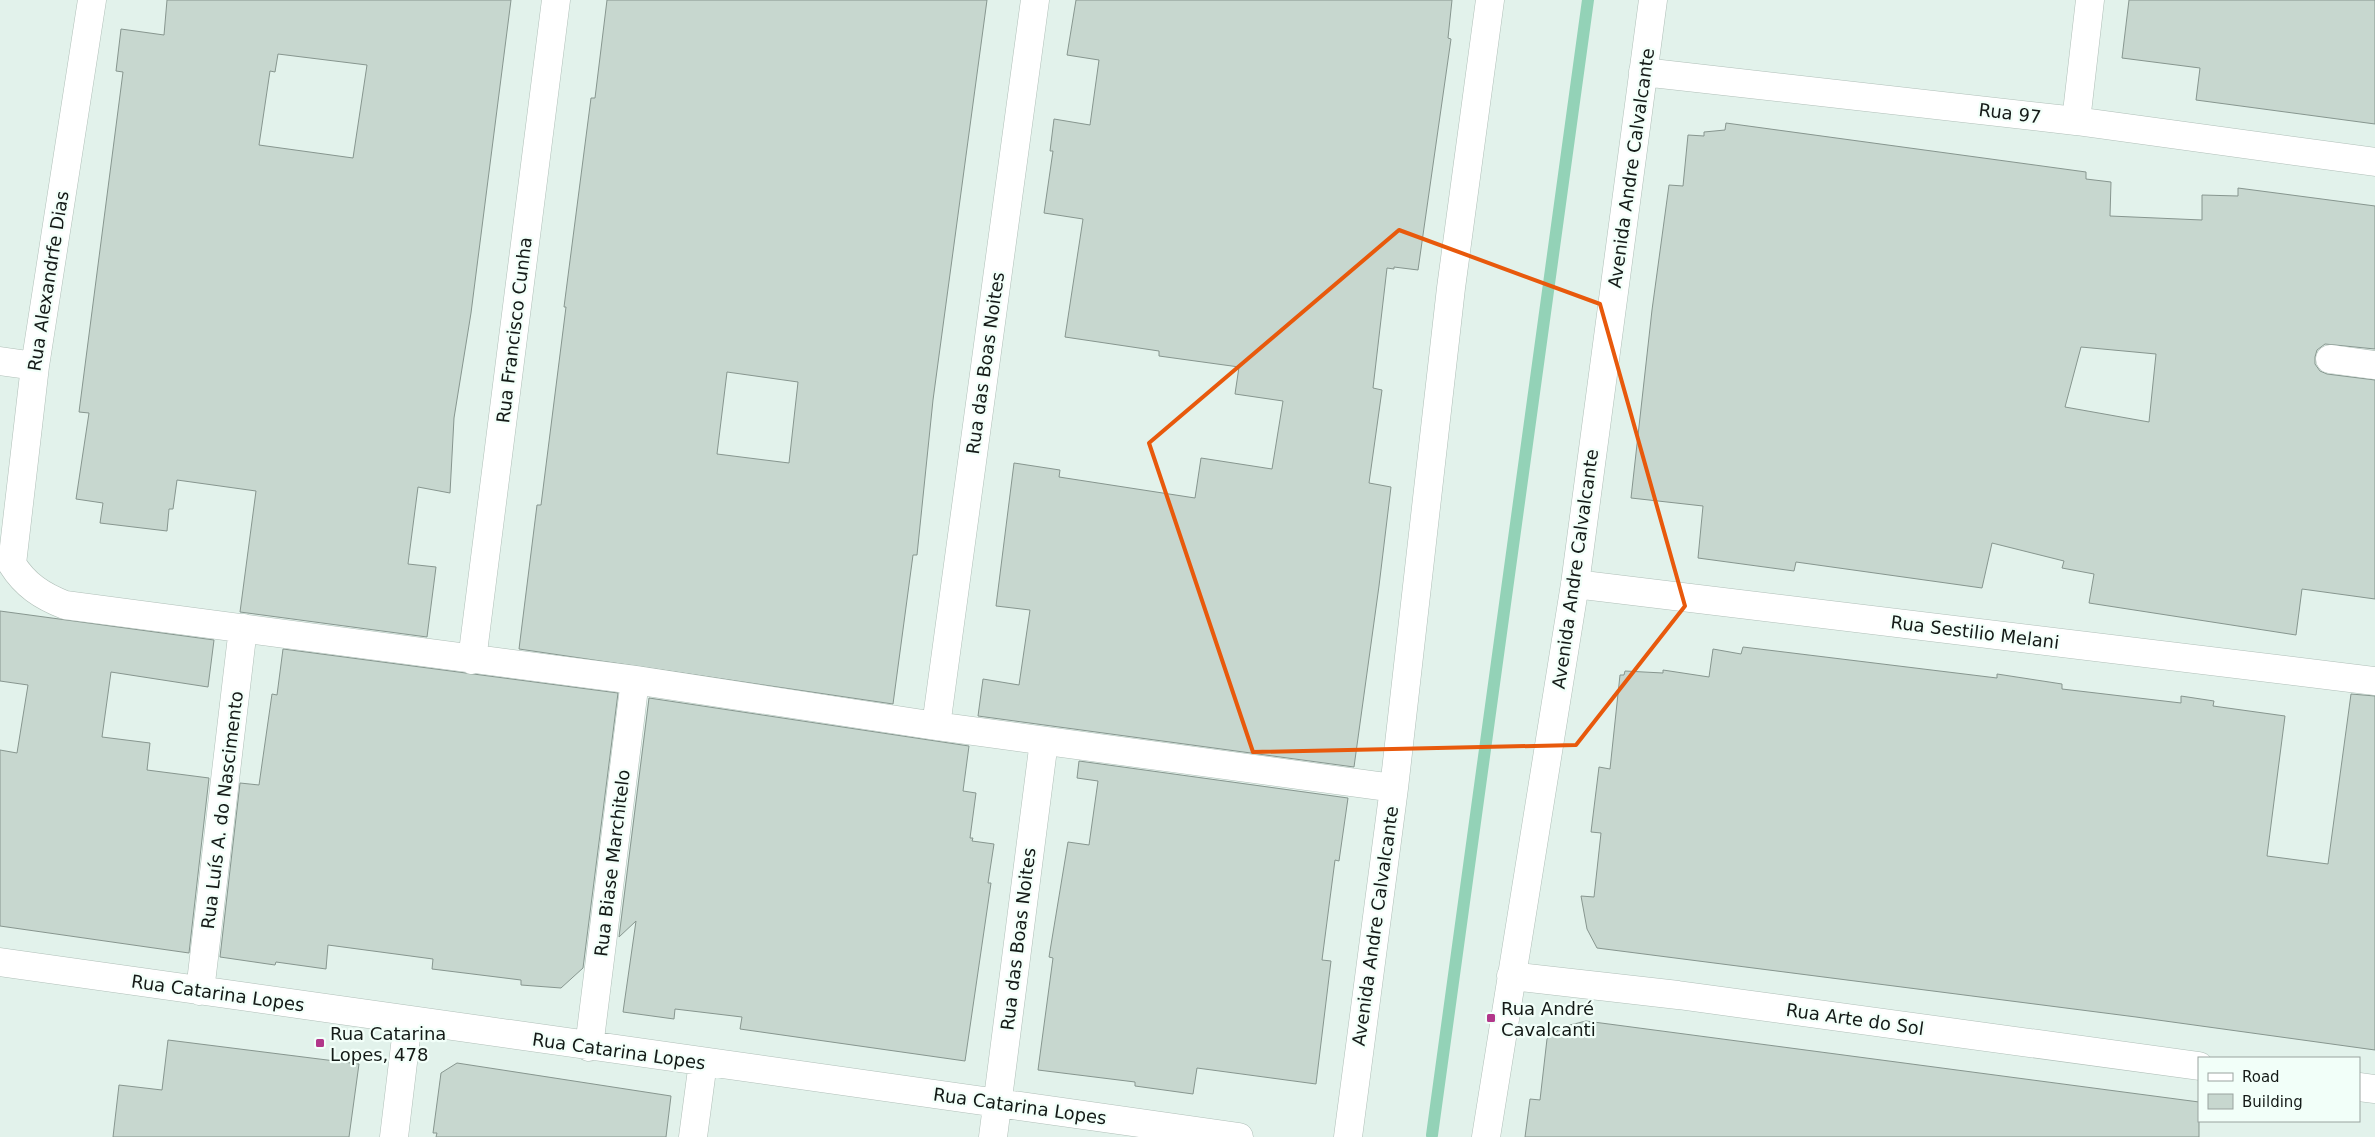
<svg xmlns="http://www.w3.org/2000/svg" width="2375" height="1137" font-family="'DejaVu Sans',sans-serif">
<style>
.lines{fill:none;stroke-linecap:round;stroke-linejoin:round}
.stream{stroke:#93d2b7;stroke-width:12}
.building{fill:#c7d7cf;stroke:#87968f;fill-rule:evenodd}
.minor-casing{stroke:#b0bfb8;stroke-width:29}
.minor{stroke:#fff;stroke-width:28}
.marked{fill:none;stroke:#e8590c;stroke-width:4;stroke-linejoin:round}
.poi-dot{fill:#b2378a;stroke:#f2fff9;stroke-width:2}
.labels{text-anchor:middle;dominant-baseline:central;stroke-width:4.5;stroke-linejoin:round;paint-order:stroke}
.street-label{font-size:18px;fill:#141a17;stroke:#f2fff9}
.poi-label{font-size:18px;fill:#141a17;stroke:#f2fff9;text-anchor:start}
</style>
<rect width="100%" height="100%" fill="#e2f2eb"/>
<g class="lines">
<path class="stream" d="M1432 1135 1588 0"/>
</g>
<path class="building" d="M167 0H511L471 313 454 418 450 493 418 487 408 564 436 567 427 637 240 612 256 491 177 480 173 509H169L167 531 100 523 103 503 76 499 89 413 79 412 123 72 116 71 121 29 164 35ZM278 54 367 65 353 158 259 145 270 71 275 72Z
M607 0H987L933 400 917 555H913L893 704 519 649 537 505H541L566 307H564L591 98H595ZM727 372 798 382 789 463 717 454Z
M1076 0H1452L1448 38 1451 39 1418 270 1394 267V269L1387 268 1373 388 1382 390 1369 483 1391 487 1379 586 1354 767 978 716 983 679 1019 685 1030 610 996 606 1014 463 1060 470 1059 477 1195 498 1201 458 1272 469 1283 401 1235 394 1239 367 1159 356V351L1065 337 1083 219 1044 213 1053 151H1050L1054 119 1090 125 1099 60 1067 55Z
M2129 0H2375V124L2196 100 2200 68 2122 58Z
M1726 123 2086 172V179L2111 182 2110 216 2202 220V195L2238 196V188L2375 206V349L2325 344 2317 350 2315 357V364L2320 371 2327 374 2375 380V599L2302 589 2296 635 2089 603 2094 574 2062 568 2064 561 1992 543 1982 588 1796 562 1794 571 1698 558 1703 506 1631 498 1652 310 1669 185 1683 186 1688 135 1704 136V132L1725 130ZM2081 347 2156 354 2149 422 2065 407Z
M0 611 214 640 208 687 111 672 102 737 150 743 147 770 209 778 189 953 0 926V750L17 753 28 685 0 681Z
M1743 647 1997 678V674L2062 684V689L2181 703V696L2214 701 2213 706 2285 716 2267 856 2328 864 2351 694 2375 696V1050L2136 1017 1597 948 1587 929 1581 896 1594 897 1601 833 1591 832 1599 767 1610 769 1620 675H1624L1625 671 1663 673V670L1709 677 1713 649 1741 654Z
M283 649 618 693 583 968 561 988 521 985V980L432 969 433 959 328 945 326 969 276 962 275 965 220 957 240 783 259 785 272 694 277 695Z
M649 698 969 746 963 791 976 793 970 838H973L972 841 994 844 988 883H991L965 1061 740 1029 742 1017 675 1009 674 1019 623 1012 636 921 619 937Z
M1079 761 1348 798 1339 861 1335 860 1322 960 1331 961 1316 1084 1197 1068 1193 1094 1135 1086V1082L1038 1070 1053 958 1049 957 1068 842 1089 845 1098 781 1077 778Z
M1586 1021 2199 1102V1137H1525L1530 1099 1540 1100 1547 1039 1562 1027Z
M168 1040 359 1064 349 1137H113L119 1085 162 1090Z
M457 1063 671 1096 666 1137H436L437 1133H433L441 1073Z"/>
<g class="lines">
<defs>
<path id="minor" d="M92 0 35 366 12 564C25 585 42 596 65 605L635 680 936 726 1394 788
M1643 72 2076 121 2375 162
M2076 121 2090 0
M2330 359 2375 365
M0 361 35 366
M1575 584 2375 681
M472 660 556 0
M936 726 1035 0
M0 962 1239 1137
M1511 976 1678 995 2199 1066
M200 991 243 628
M589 1047 635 680
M2359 1087 2375 1089
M394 1137 408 1021
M693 1137 703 1062
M993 1137 1044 741
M1348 1137 1394 788 1451 288 1490 0
M1486 1137 1575 584 1653 0"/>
</defs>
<use href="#minor" class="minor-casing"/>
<use href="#minor" class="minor"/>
</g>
<path class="marked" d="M1399 230 1600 304 1685 606 1576 745 1253 752 1149 443Z"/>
<g class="poi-dot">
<rect x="1486" y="1013" width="10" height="10" rx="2.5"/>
<rect x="315" y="1038" width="10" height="10" rx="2.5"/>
</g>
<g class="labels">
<g class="street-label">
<text transform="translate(2010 113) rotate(7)">Rua 97</text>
<text transform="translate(1631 168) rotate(-82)">Avenida Andre Calvalcante</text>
<text transform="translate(48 281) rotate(-81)">Rua Alexandrfe Dias</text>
<text transform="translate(514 330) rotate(-83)">Rua Francisco Cunha</text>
<text transform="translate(985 363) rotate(-82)">Rua das Boas Noites</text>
<text transform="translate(1575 569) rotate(-82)">Avenida Andre Calvalcante</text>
<text transform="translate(1975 632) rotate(7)">Rua Sestilio Melani</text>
<text transform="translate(222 810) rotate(-83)">Rua Luís A. do Nascimento</text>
<text transform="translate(612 863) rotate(-83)">Rua Biase Marchitelo</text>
<text transform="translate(1375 926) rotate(-82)">Avenida Andre Calvalcante</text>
<text transform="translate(1018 939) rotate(-83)">Rua das Boas Noites</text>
<text transform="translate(218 993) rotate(8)">Rua Catarina Lopes</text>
<text transform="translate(1855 1019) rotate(8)">Rua Arte do Sol</text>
<text transform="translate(619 1051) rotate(8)">Rua Catarina Lopes</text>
<text transform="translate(1020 1106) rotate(8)">Rua Catarina Lopes</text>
</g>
<g class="poi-label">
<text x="1501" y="1008">Rua André<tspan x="1501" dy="21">Cavalcanti</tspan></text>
<text x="330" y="1033">Rua Catarina<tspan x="330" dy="21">Lopes, 478</tspan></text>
</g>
</g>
<rect x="2198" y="1057" width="162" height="65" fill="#f2fff9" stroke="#99a39f"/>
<rect x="2208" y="1073" width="25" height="8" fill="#ffffff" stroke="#99a39f"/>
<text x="2242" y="1082" font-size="15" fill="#141a17">Road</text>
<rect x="2208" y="1094" width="25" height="15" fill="#c7d7cf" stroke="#99a39f"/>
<text x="2242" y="1107" font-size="15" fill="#141a17">Building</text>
</svg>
